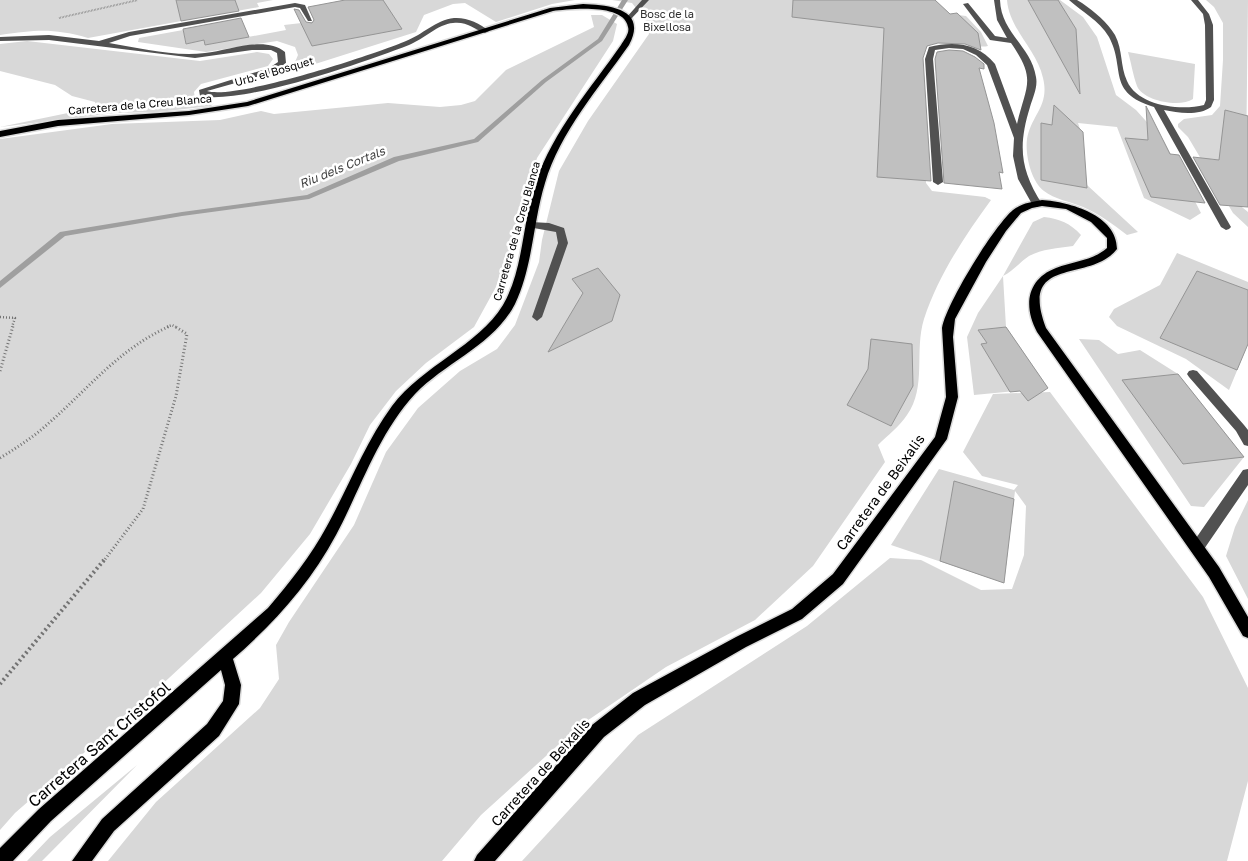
<svg xmlns="http://www.w3.org/2000/svg" width="1248" height="861" font-family="'Golos Text',sans-serif">
<style>
.green{fill:#d8d8d8}
.lines{fill:none;stroke-linecap:round;stroke-linejoin:round}
.stream{fill:#9f9f9f;fill-rule:evenodd}
.building{fill:#c0c0c0;stroke:#959595}
.major-casing{stroke:#dbdbdb;stroke-width:3}
.path-far3{stroke:#737373;stroke-width:2;stroke-dasharray:0.5 1;stroke-linecap:butt}
.path-far2{stroke:#737373;stroke-width:2.5;stroke-dasharray:1 2;stroke-linecap:butt}
.path-far1{stroke:#737373;stroke-width:3;stroke-dasharray:1 2.5;stroke-linecap:butt}
.path{stroke:#737373;stroke-width:4;stroke-dasharray:2 3;stroke-linecap:butt}
.minor{fill:#515151;fill-rule:evenodd}
.major{fill:#000;fill-rule:evenodd}
.labels{text-anchor:middle;dominant-baseline:central;stroke-width:5;stroke-linejoin:round;paint-order:stroke}
.far-park-label{font-size:11px;fill:#2f2f2f;stroke:#fff}
.far-street-label{font-size:11px;fill:#000;stroke:#fff}
.far-water-label{font-size:12px;font-style:italic;fill:#404040;stroke:#fff}
.street-label{font-size:14px;fill:#000;stroke:#fff}
.near-street-label{font-size:16px;fill:#000;stroke:#fff}
</style>
<rect width="100%" height="100%" fill="#fff"/>
<path class="green" d="M0 0H273L257 3 259 7 88 38C52 28 37 30 0 35Z
M345 0H575L552 4 496 22 465 3 453 4 424 15 416 32 271 78 292 69 298 55 295 47 277 41 206 52 138 42 139 38 183 30 186 44 204 40 205 45 286 30 284 25 328 20 319 15 314 6Z
M612 0H935L950 14 966 16 981 32 988 46C979 48 972 44 964 42 949 40 936 42 923 47L922 104 926 183 932 191 985 197 991 200C964 237 938 276 924 319 914 351 927 387 907 415 900 426 887 436 878 445L885 462 813 566 755 620 666 667 578 727 481 815 442 861H108L156 802 260 708 279 679 276 645 289 622 354 525 386 452 418 408 460 371 497 349 515 325 539 262 542 240 559 171 588 121 649 34 646 21 632 3Z
M1007 0H1060L1083 17 1097 37 1116 95 1136 110 1164 141 1201 213 1190 220 1144 198 1117 127 1078 123 1080 129 1087 185 1138 232 1127 235C1113 224 1099 214 1083 207 1071 202 1054 199 1044 191 1031 181 1025 155 1027 139 1031 115 1050 106 1043 78 1037 50 1009 29 1007 0Z
M1206 0H1248L1246 163 1210 159 1232 199 1248 212V227L1233 213 1188 137 1178 127V124L1184 119 1212 115 1220 106 1223 60V23L1214 7Z
M591 15H602L617 24 613 41 537 158 502 276 474 327 426 363 396 391 370 425 351 464 310 534 261 593 156 690 15 813 0 830V139L112 124 220 120 261 111 274 114 388 103 440 107 461 105 475 101 506 70 594 27Z
M27 41 200 61 257 52 269 54 273 59 268 66 201 84 194 92 195 99 214 103 211 106 158 112 115 113 0 127 97 107 95 102 72 96 55 85 0 71V44Z
M1128 52 1195 64 1193 99C1180 108 1143 101 1137 86 1133 75 1131 62 1128 52Z
M1044 217C1060 219 1070 223 1081 235L1073 246C1058 248 1042 249 1029 256 1020 262 1013 271 1003 276L1006 327 1048 388 974 395 967 337 978 313 1003 276 1033 222Z
M1177 253 1248 282V344L1229 390 1186 359 1117 326 1109 317 1114 309 1160 285Z
M1079 339 1099 340 1118 354 1140 350 1178 374 1244 457 1204 507 1191 506Z
M1050 392 1203 597 1248 688V781L1227 861H522L638 735 807 626 890 558 921 560 981 590 1012 589 1024 555 1026 506 1015 491 1004 583 891 545 939 469 1014 490 1018 485 982 476 963 452 993 394Z
M1248 500V599L1226 556 1235 527Z
M137 765 42 861H27L50 837Z"/>
<g class="lines">
<path class="stream" d="M622 0H628L602 41 546 82 478 142 399 161 309 199 182 216 65 236 0 288V281L60 232 182 212 307 195 394 157 474 139 542 80 598 39Z"/>
</g>
<path class="building" d="M176 0H235L239 11 181 21Z
M345 0H383L402 29 312 46 294 9 299 10 306 22 312 23 314 20 308 7Z
M793 0H935L950 14 957 13 978 33 981 50 965 44 938 43 927 46 923 58 931 181 877 177 884 28 792 17Z
M1028 0H1058L1076 29 1080 94Z
M241 18 249 37 205 45 204 40 186 44 183 29Z
M949 50 963 51 975 57 984 64V69L979 68 994 123 1003 173 999 172 1002 189 944 183 935 59 937 52Z
M1054 105 1083 132 1087 188 1041 180V123L1052 125Z
M1146 106 1170 154 1179 155 1205 203 1151 197 1125 138 1148 140Z
M1225 110 1248 116V207L1220 205 1193 157 1219 160Z
M598 268 620 295 612 321 548 352 583 293 572 279Z
M1197 271 1248 290V344L1237 370 1160 338Z
M1006 327 1048 388 1028 401 1020 391 1010 392 981 344 987 343 978 330Z
M871 339 912 344 913 386 891 426 847 405 868 369Z
M1178 374 1244 457 1183 464 1122 380Z
M954 481 1014 499 1004 583 940 561Z"/>
<g class="lines">
<defs>
<path id="major" d="M583 4C610 5 648 9 629 45 599 88 560 132 545 183 533 222 533 266 515 304 494 345 446 362 415 394 378 434 361 488 336 535 310 584 274 623 233 659L241 685 239 704 219 736 114 831 92 861H72L102 819 207 724 223 701 225 685 221 670 51 821 13 861H0V848L39 809 268 608C290 582 311 556 327 526 349 486 365 443 392 406 423 365 478 346 503 305 524 269 522 222 536 182 553 131 591 88 621 45 624 40 630 33 628 27 624 3 570 9 553 11L248 106 189 115 58 126 0 137V131L58 120 189 111 247 102 550 8Z
M1042 200C1070 202 1117 215 1117 249 1090 284 1018 254 1046 328L1219 567 1248 617V638L1243 636 1209 577 1037 332C1023 306 1027 279 1056 268 1074 261 1092 261 1107 248V238L1091 222 1066 209 1042 206 1032 208 1021 213 1006 231 986 262 955 319 953 337 958 397 947 439 843 584 802 619 746 647 645 705 604 737 495 861H474L477 855 592 725 633 693 736 637 792 609 833 574 935 437 946 397 942 328C946 304 994 226 1013 210 1022 203 1032 202 1042 200Z"/>
</defs>
<use href="#major" class="major-casing"/>
<path class="path-far3" d="M59 18 138 0"/>
<path class="path-far2" d="M0 317 15 318 12 327
M167 327 172 325 176 327"/>
<path class="path-far1" d="M0 371 13 326
M0 458C18 447 35 436 50 422 91 386 119 349 170 326
M103 562 143 509 176 396 187 334 174 326"/>
<path class="path" d="M0 684 104 560"/>
<path class="minor" d="M642 0H649L630 20H626V18Z
M994 0H1000C1001 33 1031 46 1036 77 1038 87 1033 97 1030 107 1018 146 1020 169 1042 204L1037 207 1032 204 1018 179 1013 156 1014 138 987 65 976 55 963 49 949 48 935 50 933 59 943 182 938 185 933 182 925 59 929 47C954 41 978 43 995 64L1017 124C1026 85 1037 80 1011 43L990 40 963 4 968 3 995 36 1007 38 997 20Z
M1069 0H1077L1082 3C1095 12 1107 22 1115 35 1123 50 1120 66 1127 81 1138 106 1180 111 1204 105L1206 100 1205 25 1203 14 1191 0H1198L1209 14 1213 25 1214 100 1211 107C1199 116 1178 113 1164 110L1231 227 1229 229 1226 230 1221 227 1154 107C1106 92 1126 69 1109 37 1099 20 1082 12 1069 0Z
M295 3 305 5 312 21H308L300 8 295 7 130 36 109 43C140 48 174 57 205 53 229 51 264 35 285 52L286 63 275 72 207 91C236 100 373 55 406 41 422 35 436 20 454 18 466 17 480 23 489 31L485 33C474 29 466 21 453 23 438 24 424 39 409 45 365 62 243 105 200 96L199 90 269 68 278 62 277 53 271 50H252L195 58 49 40 0 41V37L49 35 99 41 129 32Z
M531 222 549 223 564 228 568 243 542 317 537 321 532 317 558 243 556 232 528 227V223Z
M1193 370 1197 371 1244 425 1248 430V446L1244 445 1236 431 1189 377 1187 374 1189 371Z
M1248 469V485L1202 552 1197 554 1192 552 1190 548 1192 544 1243 470Z"/>
<use href="#major" class="major"/>
</g>
<g class="labels">
<g class="far-park-label">
<text x="667" y="13">Bosc de la<tspan x="667" dy="13">Bixellosa</tspan></text>
</g>
<g class="far-street-label">
<text transform="translate(274 71) rotate(-16)">Urb. el Bosquet</text>
<text transform="translate(140 104) rotate(-5)">Carretera de la Creu Blanca</text>
<text transform="translate(516 231) rotate(-74)">Carretera de la Creu Blanca</text>
</g>
<g class="far-water-label">
<text transform="translate(342 167) rotate(-22)">Riu dels Cortals</text>
</g>
<g class="street-label">
<text transform="translate(880 492) rotate(-54)">Carretera de Beixalis</text>
<text transform="translate(540 772) rotate(-48)">Carretera de Beixalis</text>
</g>
<g class="near-street-label">
<text transform="translate(99 744) rotate(-41)">Carretera Sant Cristofol</text>
</g>
</g>
</svg>
